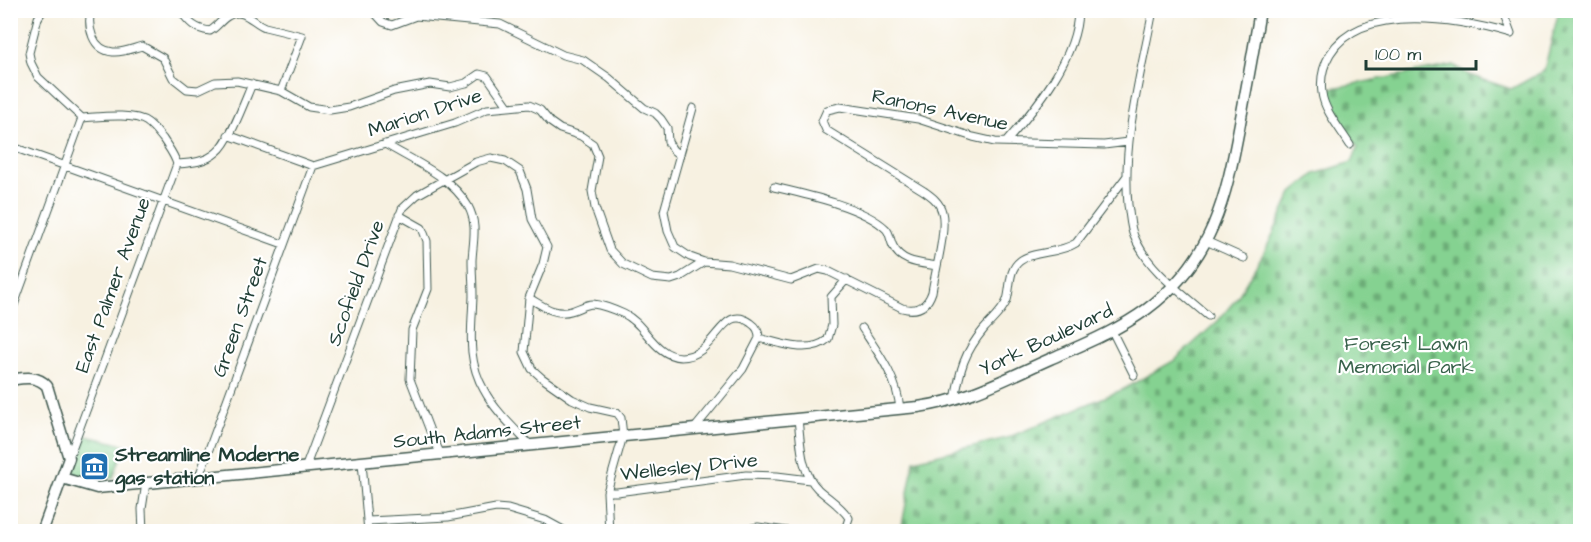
<svg xmlns="http://www.w3.org/2000/svg" width="1591" height="542" font-family="'Architects Daughter',sans-serif">
<style>
.cemetery{fill:url(#cemetery-stones);stroke:#528862;stroke-width:1.5}
.park{fill:url(#park-crowns);stroke:#528862;stroke-width:1.5}
.lines{fill:none;stroke-linecap:round;stroke-linejoin:round}
.street-casing{stroke:#3f584e;stroke-width:9}
.secondary-casing{stroke:#3f584e;stroke-width:13}
.street{stroke:#fff;stroke-width:7}
.secondary{stroke:#fff;stroke-width:10}
.labels{text-anchor:middle;dominant-baseline:central;stroke-width:4.5;stroke-linejoin:round;paint-order:stroke}
.street-label{font-size:20px;fill:#1f3d34;stroke:#fff}
.park-label{font-size:20px;fill:#38624b;stroke:#fff}
.poi-label{font-size:20px;font-weight:bold;fill:#1f3d34;stroke:#fff;text-anchor:start}
</style>
<defs>
<pattern id="cemetery-stones" width="16" height="16" patternUnits="userSpaceOnUse" patternTransform="scale(1.5)"><rect width="16" height="16" fill="#85d291"/><path d="M2 7V4a2 2 0 0 1 4 0v3zM10 15v-3a2 2 0 0 1 4 0v3z" fill="#6cac77"/></pattern>
<pattern id="park-crowns" width="20" height="18" patternUnits="userSpaceOnUse" patternTransform="scale(1.5)"><rect width="20" height="18" fill="#85d291"/><path d="M2 6a3 3 0 1 1 6 0M12 15a3 3 0 1 1 6 0" fill="none" stroke="#6cac77"/></pattern>
</defs>
<rect width="100%" height="100%" fill="#fff"/>
<filter id="ink" filterUnits="userSpaceOnUse"><feTurbulence type="fractalNoise" baseFrequency=".0167" numOctaves="2"/><feDisplacementMap in="SourceGraphic" scale="12" xChannelSelector="R" yChannelSelector="G"/><feConvolveMatrix kernelMatrix="1 2 1 2 8 2 1 2 1" color-interpolation-filters="sRGB"/></filter>
<filter id="wash" filterUnits="userSpaceOnUse"><feTurbulence type="fractalNoise" baseFrequency=".008" numOctaves="4" result="noise"/><feDisplacementMap in="SourceGraphic" scale="24" xChannelSelector="R" yChannelSelector="G"/><feGaussianBlur stdDeviation="1.35" result="paint"/><feColorMatrix in="noise" values="0 0 0 0 0 0 0 0 0 0 0 0 0 0 0 0 0 1.4 0 .05"/><feComposite in="paint" operator="in"/></filter>
<g filter="url(#wash)">
<rect width="100%" height="100%" fill="#f7f1e1"/>
<path class="cemetery" d="M1559 10 1580 11V531H901L914 460 1007 438 1124 389 1175 360 1218 321 1237 298 1265 251 1292 193 1315 174 1352 162 1358 147 1344 126 1327 89 1454 65 1469 75 1511 89 1544 71Z"/>
<path class="park" d="M87 436 125 445 113 478 92 480 76 475 74 470Z"/>
</g>
<g filter="url(#ink)">
<g class="lines">
<defs>
<path id="street" d="M43 10 38 18 29 53 31 63 38 77 82 118C98 117 134 112 147 122 153 126 158 133 163 139 168 147 174 154 177 164
M91 10C87 27 92 50 113 52 122 53 134 48 142 46L163 58 173 78 187 89 198 90 215 82 237 81 281 91 309 107 330 110 349 107 394 91 430 84 450 87 466 83 479 74 487 76 508 106
M180 10C189 23 195 29 210 31 217 27 221 20 228 16 243 6 253 23 265 27 277 30 290 33 302 36L281 91
M372 10 383 22 392 25 416 16 500 24 563 55 583 60 609 78 644 108 655 113 661 119 667 128 668 142 673 150 679 155
M1153 10C1141 74 1122 140 1128 205 1130 215 1130 227 1134 236 1148 270 1182 293 1208 316
M693 108 664 211 668 231 675 247 690 257 704 262 729 264 791 280 819 269 828 271 902 308C917 312 927 307 932 292 935 272 947 230 942 212 940 202 931 196 924 191L826 130 822 121 827 110 840 107 918 119 973 137 995 142 1104 145 1128 142
M228 135 313 166 455 123 487 109 529 105 540 110 550 122 560 129 581 136 593 144 598 156 592 191 595 208 610 250 623 264 652 278 671 280 680 277 704 262
M1006 142C1035 109 1078 57 1078 10
M385 144C413 161 451 176 468 206 478 224 473 241 472 260 472 272 473 284 473 296 472 329 466 359 484 390 495 411 514 428 531 446
M1350 145C1341 130 1324 111 1322 93 1320 79 1323 66 1330 54 1362 1 1462 20 1511 34L1502 10
M10 146 283 244
M177 164C191 163 206 162 217 152 230 142 245 100 252 84
M774 187C804 194 864 207 886 229 890 233 890 240 893 246 901 263 920 263 937 266
M399 215 422 228 427 241 428 289 412 330 410 379 430 431 441 455
M1206 241 1244 258
M529 298C543 306 555 316 571 311 578 309 586 304 593 304 603 305 615 310 624 314 645 323 654 356 681 357 717 357 721 301 751 323 757 327 759 331 759 338
M10 316 82 118
M862 328C879 354 897 377 900 409
M1112 331 1134 375
M955 400C960 369 964 353 984 329 992 320 1003 311 1007 300 1011 287 1008 270 1020 261 1032 251 1059 254 1076 243L1126 177
M798 419C801 443 800 471 818 489 829 499 841 506 849 518L846 527 840 532
M694 429 743 369 759 338C779 343 810 355 828 339L832 325 831 297 847 279
M69 457 177 164
M362 462 368 532
M306 466 402 209 417 195 476 162 491 158 505 161 520 171 527 189 532 219 547 247 543 264 529 298 524 352 532 369 542 378 572 399 590 407 617 413 621 418 623 436 607 492 609 532
M198 479 313 166
M607 492H617L746 475 777 476 810 480
M368 521 448 517 496 508 508 509 545 520 567 532
M143 532 142 509 146 483
M546 532 560 528
M733 532 758 527 794 532"/>
<path id="secondary" d="M10 380C24 378 37 375 47 386L69 458 42 532
M62 478 97 488 918 407C965 401 1007 378 1050 359 1084 344 1117 331 1147 309 1213 260 1226 198 1240 123 1247 85 1254 48 1260 10"/>
</defs>
<use href="#street" class="street-casing"/>
<use href="#secondary" class="secondary-casing"/>
<use href="#street" class="street"/>
<use href="#secondary" class="secondary"/>
</g>
</g>
<defs>
<symbol id="museum-square" viewBox="-11 -11 22 22"><rect x="-9" y="-9" width="18" height="18" rx="4" fill="#1f6fb2" stroke="#fff"/><path d="M0-6L6-3V-2H-6V-3ZM-5-1h2V3h-2ZM-1-1h2V3h-2ZM3-1h2V3H3ZM-6 4H6V6H-6Z" fill="#fff"/></symbol>
</defs>
<g fill-rule="evenodd">
<use href="#museum-square" x="78" y="450" width="33" height="33"/>
</g>
<g class="labels">
<g class="street-label">
<text transform="translate(940 110) rotate(12)">Ranons Avenue</text>
<text transform="translate(425 113) rotate(-18)">Marion Drive</text>
<text transform="translate(356 283) rotate(-70)">Scofield Drive</text>
<text transform="translate(113 285) rotate(-70)">East Palmer Avenue</text>
<text transform="translate(240 317) rotate(-70)">Green Street</text>
<text transform="translate(1046 340) rotate(-25)">York Boulevard</text>
<text transform="translate(487 432) rotate(-6)">South Adams Street</text>
<text transform="translate(689 467) rotate(-6)">Wellesley Drive</text>
</g>
<g class="park-label">
<text x="1406" y="344">Forest Lawn<tspan x="1406" dy="23">Memorial Park</tspan></text>
</g>
<g class="poi-label">
<text x="115" y="455">Streamline Moderne<tspan x="115" dy="23">gas station</tspan></text>
</g>
</g>
<rect width="1591" height="542" fill="none" stroke="#fff" stroke-width="36"/>
<path d="M1366 60v9h110v-9" fill="none" stroke="#1f3d34" stroke-width="3"/>
<text x="1375" y="60" font-size="18" fill="#1f3d34" stroke="#ffffff" stroke-width="4.5" paint-order="stroke">100 m</text>
</svg>
